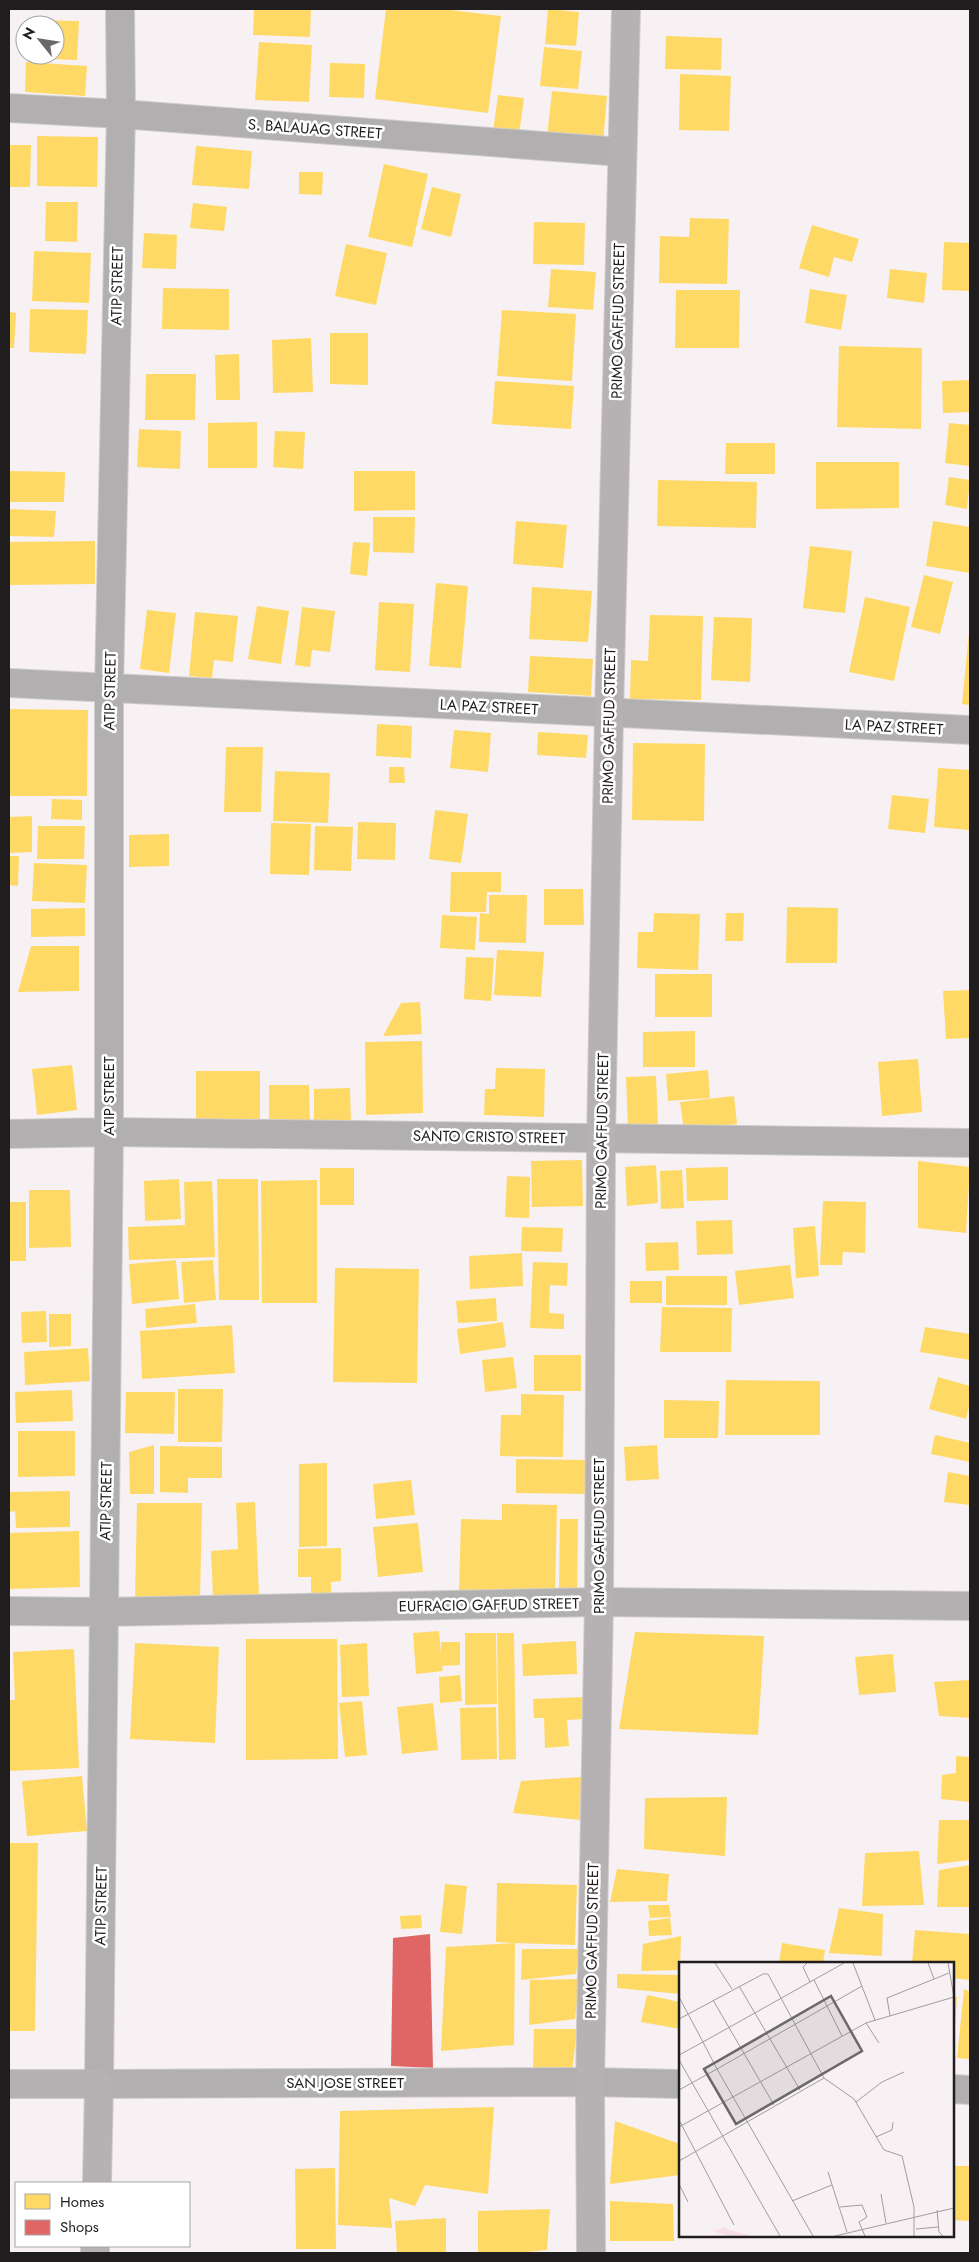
<svg xmlns="http://www.w3.org/2000/svg" width="979" height="2262" font-family="Jost,sans-serif">
<style>
.homes{fill:#ffd966}
.shops{fill:#e06666}
.lines{fill:none;stroke-linecap:round;stroke-linejoin:round}
.minor-casing{stroke:#cfccce;stroke-width:30}
.major-casing{stroke:#cfccce;stroke-width:30}
.minor{stroke:#b1afb0;stroke-width:28}
.major{stroke:#b6b1b3;stroke-width:28}
.labels{text-anchor:middle;dominant-baseline:central;stroke-width:5;stroke-linejoin:round;paint-order:stroke}
.street-label{font-size:15px;fill:#201d1f;stroke:#fff}
.inset-road{fill:none;stroke:#a19c9f;stroke-width:1}
.view{fill:#6b676a;fill-opacity:0.15;stroke:#6b676a;stroke-width:2.5}
.inset-edge{fill:none;stroke:#201d1f;stroke-width:2.5}
</style>
<rect width="100%" height="100%" fill="#f7f1f4"/>
<path class="homes" d="M254 9H311L310 37 253 35Z
M386 9H442L501 16 488 113 375 99Z
M548 9 579 12 576 46 545 44Z
M30 20 79 21 77 60 28 58V55H55V25H29Z
M666 36 722 38 721 70 665 69Z
M259 42 312 45 309 102 255 100Z
M544 47 582 51 578 89 540 86Z
M26 62 87 66 85 96 25 92Z
M330 63 365 64 364 98 329 97Z
M680 74 731 76 729 131 679 130Z
M552 91 607 96 603 142 547 137Z
M498 95 524 98 519 135 493 132Z
M37 136 98 137 97 187 37 186Z
M9 145H31L30 187H9Z
M196 146 252 151 249 189 192 185Z
M384 164 428 174 412 247 368 237Z
M299 172H323L322 195 299 194Z
M432 187 461 194 451 237 421 229Z
M46 202H78L77 242 45 241Z
M193 203 227 207 224 231 190 228Z
M690 218 729 219 727 284 659 283 660 236 689 237Z
M534 222 585 223 584 265 533 264Z
M812 225 859 239 852 262 834 257 829 277 799 268Z
M144 233 177 235 176 269 142 268Z
M944 242 970 243V291L942 290Z
M346 244 387 253 376 305 335 296Z
M34 251 91 253 89 303 32 301Z
M551 269 596 272 593 310 548 307Z
M890 269 927 273 924 303 887 298Z
M163 288 229 289V330L162 329Z
M810 289 847 295 841 330 805 323Z
M676 290H740L739 348H675Z
M30 309 88 310 86 354 29 352Z
M502 310 576 314 572 381 497 376Z
M9 312 16 313 14 348H9Z
M330 333H368V385L330 384Z
M311 338 313 392 273 393 272 340Z
M839 346 922 348 921 429 837 427Z
M239 354 240 400H216L215 355Z
M146 374H196L195 420H145Z
M970 380V412L943 413 942 381Z
M495 381 574 386 571 429 492 424Z
M257 422V468H208V423Z
M949 423 970 425V466L945 463Z
M139 429 181 431 180 469 137 467Z
M275 431 305 432 303 469 273 467Z
M726 443H775V474H725Z
M816 462H899V508L816 509Z
M9 471 65 472 64 502H9Z
M354 471H415V510L354 511Z
M949 477 970 480 967 509 945 505Z
M658 480 757 482 756 528 657 526Z
M9 509 56 511 54 537 9 536Z
M373 517H415L414 553 373 552Z
M516 521 567 525 563 568 513 564Z
M933 521 970 527V573L926 566Z
M95 541V584L9 585V542Z
M353 542 370 543 367 576 350 574Z
M810 546 852 551 845 613 803 608Z
M924 575 953 582 940 634 911 627Z
M436 583 468 586 461 668 429 666Z
M532 587 592 591 588 642 529 639Z
M865 597 910 607 894 681 849 672Z
M379 602 414 604 410 672 375 670Z
M257 606 289 611 281 664 248 659Z
M302 607 335 611 330 652 312 650 310 667 295 665Z
M147 610 176 613 169 673 140 669Z
M195 612 238 616 233 662 214 660 212 678 189 676Z
M650 615 703 616 701 700 630 699 631 660 648 661Z
M714 617 752 618 750 682 711 680Z
M969 633H970V705L962 704Z
M530 656 593 659 591 696 528 692Z
M9 709 88 710 87 796H9Z
M377 724 412 726 411 758 376 756Z
M454 730 491 733 488 772 450 768Z
M538 732 588 735 586 758 537 755Z
M633 743 705 744 704 821 632 820Z
M226 747H263L261 812H224Z
M389 767H404L405 783H389Z
M938 768 970 770V830L934 827Z
M275 771 330 773 328 823 273 821Z
M892 795 929 799 925 833 888 829Z
M52 799 82 800V820L51 819Z
M435 810 468 814 461 863 429 859Z
M32 816V852L9 853V817Z
M358 822 396 823 395 860 357 859Z
M271 823 311 824 309 875 270 874Z
M38 826H85L84 859H37Z
M315 826 353 827 351 871 314 870Z
M169 834V866L129 867V835Z
M9 856H19L18 886 9 885Z
M34 863 87 865 85 903 32 901Z
M451 872H501V892H487L486 912H450Z
M544 889H583L584 925H544Z
M489 895H527L526 943 479 942 480 913 489 914Z
M787 907 838 908 837 963H786Z
M85 908V936L31 937V909Z
M654 913 700 914 698 970 637 968 638 932H653Z
M726 913H744L743 941H725Z
M442 915 477 917 475 950 440 948Z
M31 946H79V991L18 992Z
M497 950 544 952 541 997 494 995Z
M466 957 494 958 491 1001 464 999Z
M655 974H712V1017H655Z
M970 990V1038L946 1039 943 991Z
M420 1002 422 1034 383 1036 401 1003Z
M695 1031V1067H643V1032Z
M422 1041 423 1113 366 1115 365 1042Z
M918 1059 922 1112 882 1116 878 1062Z
M72 1065 77 1110 37 1115 32 1069Z
M496 1068 545 1069 544 1117 484 1115 485 1089H495Z
M708 1070 710 1098 668 1101 666 1074Z
M196 1071H260V1123H196Z
M656 1076 658 1126 628 1128 626 1077Z
M269 1085H309L310 1124H269Z
M350 1088 351 1123 314 1124V1089Z
M734 1096 737 1124 684 1131 680 1102Z
M582 1160 583 1206 532 1207 531 1161Z
M918 1161 970 1167 966 1233 918 1228Z
M656 1165 658 1203 627 1206 625 1167Z
M728 1167V1200L687 1201 686 1168Z
M320 1168H354V1205H320Z
M682 1170 684 1208 661 1209 660 1171Z
M507 1176 530 1177 529 1218 505 1217Z
M179 1179 181 1219 145 1221 144 1181Z
M217 1179H258L259 1300H219Z
M317 1180V1303H262L261 1181Z
M212 1181 215 1257 129 1260 128 1227 185 1225 184 1182Z
M29 1190H70L71 1247 29 1248Z
M823 1201 866 1202 865 1253 843 1252 842 1265H820Z
M9 1202H26V1261H9Z
M732 1220 733 1254 697 1255 696 1221Z
M815 1226 819 1276 796 1278 793 1228Z
M522 1227 563 1228 562 1252 521 1251Z
M678 1242 679 1270 646 1271 645 1243Z
M522 1253 523 1286 470 1289 469 1256Z
M176 1260 179 1299 132 1304 129 1264Z
M213 1260 216 1300 184 1303 181 1262Z
M533 1262 568 1263 567 1286 550 1285 549 1313 564 1314V1329L530 1328Z
M790 1265 794 1298 739 1305 735 1271Z
M335 1268 419 1269 417 1383 333 1382Z
M666 1276H727V1305H666Z
M630 1281H662V1303H630Z
M496 1298 497 1321 458 1323 456 1301Z
M195 1304 197 1323 146 1328 145 1309Z
M662 1307 732 1308 731 1352H660Z
M46 1311 47 1342 22 1343 21 1312Z
M49 1314H71V1346L49 1347Z
M503 1322 506 1347 460 1354 457 1329Z
M232 1325 235 1373 142 1379 140 1331Z
M925 1327 970 1334V1360L920 1352Z
M88 1348 90 1381 25 1385 24 1352Z
M534 1355H581V1391H534Z
M513 1357 517 1388 485 1392 482 1360Z
M938 1377 970 1386V1403L966 1419 929 1409Z
M726 1380 820 1381V1435H725Z
M178 1389H223L222 1442H178Z
M72 1390 73 1421 16 1423 15 1392Z
M126 1392H175L174 1434 125 1433Z
M521 1394 564 1395 563 1457 500 1456 501 1415H521Z
M664 1400 719 1401 718 1438H664Z
M18 1431H75V1476L18 1477Z
M935 1435 970 1443V1462L931 1454Z
M154 1445V1494H130L129 1452Z
M657 1445 659 1479 626 1481 624 1447Z
M160 1446 222 1447V1478H188V1493L160 1492Z
M516 1459 586 1460 585 1494 516 1493Z
M327 1463V1546L299 1547V1464Z
M948 1472 970 1476V1505L944 1502Z
M411 1480 415 1515 376 1519 373 1484Z
M70 1491V1527L16 1528 15 1511 9 1512V1492Z
M255 1502 259 1595 213 1597 211 1551 238 1549 236 1503Z
M137 1503H202L200 1600 135 1599Z
M502 1504 557 1505 555 1592 459 1590 461 1519 502 1520Z
M560 1519H578L577 1595 559 1594Z
M418 1523 423 1572 378 1577 373 1527Z
M79 1531 80 1587 9 1589V1533Z
M341 1548V1581L331 1582V1593L311 1594V1577H298V1549Z
M439 1631 441 1654V1642H460V1665L442 1666 443 1671 416 1674 413 1633Z
M635 1632 764 1636 758 1735 619 1729Z
M465 1633H496L497 1704 465 1705Z
M497 1633H514L516 1759 499 1760Z
M246 1639H337L338 1759 246 1760Z
M576 1641 577 1674 523 1676 522 1644Z
M135 1643 219 1647 215 1743 130 1739Z
M367 1643 369 1696 342 1697 340 1645Z
M74 1649 79 1768 9 1771V1700H15L13 1652Z
M893 1654 896 1692 859 1695 855 1657Z
M460 1675 462 1701 440 1703 439 1677Z
M970 1680V1718L939 1716 934 1682Z
M583 1697 584 1719 567 1720 569 1746 545 1748 544 1718H534L533 1699Z
M362 1701 367 1755 345 1757 339 1703Z
M433 1703 438 1750 402 1754 397 1707Z
M496 1707 497 1759 461 1760 460 1708Z
M956 1756 970 1757V1802L941 1799 942 1775 956 1773Z
M82 1776 87 1831 27 1836 22 1781Z
M581 1777 580 1820 513 1813 521 1781Z
M727 1797 725 1856 644 1849 645 1798Z
M939 1820H970V1860L937 1864Z
M9 1843H38L35 2031H9Z
M919 1851 924 1905 862 1906 865 1853Z
M970 1865V1907H937L939 1870Z
M617 1869 669 1874 667 1901 610 1902Z
M497 1883 577 1885 575 1945 515 1943 514 2045 441 2051 446 1947 515 1943 496 1942Z
M445 1884 467 1886 462 1934 440 1932Z
M648 1905H669L671 1917 650 1918Z
M839 1908 883 1914 882 1956 829 1953Z
M421 1915 422 1928 401 1929 400 1916Z
M670 1918 672 1935 649 1936 648 1921Z
M915 1930 970 1934V1980L953 1978V1963H912Z
M681 1936 680 1970 641 1971 643 1944Z
M782 1943 825 1950 823 1963H779Z
M522 1949H579L576 1974 521 1980Z
M617 1974 680 1975V1994L617 1988Z
M580 1979 575 2019 529 2025 530 1980Z
M964 1989 970 1992V2059L957 2058Z
M647 1995 680 2002V2029L641 2022Z
M953 1996 957 1997 954 2043H953Z
M534 2029H577L572 2072 533 2068Z
M494 2107 488 2194 425 2185 415 2206 389 2198 392 2228 338 2225 340 2111Z
M615 2121 680 2144V2175L610 2184Z
M953 2166H970V2221L953 2220Z
M335 2168 336 2249H296L295 2169Z
M610 2201 673 2204 674 2241H610Z
M550 2209 547 2250 517 2253H478V2211Z
M446 2218V2253H397L395 2221Z"/>
<path class="shops" d="M430 1934 433 2068 391 2066 393 1938Z"/>
<g class="lines">
<defs>
<path id="minor" d="M120 9 121 114 109 688V1132L99 2084 590 2082 680 2084
M9 108 121 114 622 152
M9 683 970 730
M9 1134 109 1132 970 1143
M9 1611 104 1612 599 1602 970 1606
M953 2089 970 2090"/>
<path id="major" d="M9 2084H99L97 2183
M95 2253V2246
M591 2253 590 2082 599 1602 601 1138 609 714 626 9"/>
</defs>
<use href="#minor" class="minor-casing"/>
<use href="#major" class="major-casing"/>
<use href="#minor" class="minor"/>
<use href="#major" class="major"/>
</g>
<g class="labels">
<g class="street-label">
<text transform="translate(315 129) rotate(4)">S. BALAUAG STREET</text>
<text transform="translate(117 286) rotate(-89)">ATIP STREET</text>
<text transform="translate(618 321) rotate(-89)">PRIMO GAFFUD STREET</text>
<text transform="translate(110 691) rotate(-89)">ATIP STREET</text>
<text transform="translate(489 707) rotate(3)">LA PAZ STREET</text>
<text transform="translate(609 726) rotate(-89)">PRIMO GAFFUD STREET</text>
<text transform="translate(894 727) rotate(3)">LA PAZ STREET</text>
<text transform="translate(109 1096) rotate(-90)">ATIP STREET</text>
<text transform="translate(602 1131) rotate(-89)">PRIMO GAFFUD STREET</text>
<text transform="translate(489 1137) rotate(1)">SANTO CRISTO STREET</text>
<text transform="translate(106 1501) rotate(-89)">ATIP STREET</text>
<text transform="translate(599 1536) rotate(-90)">PRIMO GAFFUD STREET</text>
<text transform="translate(489 1605) rotate(-1)">EUFRACIO GAFFUD STREET</text>
<text transform="translate(101 1906) rotate(-89)">ATIP STREET</text>
<text transform="translate(592 1941) rotate(-89)">PRIMO GAFFUD STREET</text>
<text x="345" y="2083">SAN JOSE STREET</text>
</g>
</g>
<g transform="translate(679 1962)">
<rect width="275" height="275" fill="#f7f1f4"/>
<path d="M46 265 51 268 72 274H49L34 269Z" fill="#f6deeb"/>
<path class="inset-road" d="M36 1 53 27M128 1 124 5 131 20M174 1 196 58M249 1 255 17M269 1 275 35M135 18 163 74M60 24 121 128M0 35 24 80 0 93M34 38 95 143M211 54 208 36 270 11M0 57 84 12H89L145 116 175 137 205 188 223 194 235 245V274M187 61 200 81M0 98 101 274M0 128 38 107 24 80 165 1M177 140 203 120 225 110M0 158 55 263M0 165 187 61 275 35M197 175 213 168 214 160M0 199 145 116M149 210 168 270M0 222 9 240M202 232 207 261M113 239 153 223M161 245 183 243 188 255 180 260 186 274M258 248 260 270 264 274M237 267 259 265M134 274 38 107 183 24M156 274 275 246"/>
<path class="view" d="M152 34 183 89 57 162 25 107Z"/>
<rect width="275" height="275" class="inset-edge"/>
</g>
<rect width="979" height="2262" fill="none" stroke="#201d1f" stroke-width="20"/>
<rect x="15" y="2182" width="175" height="65" fill="#ffffff" stroke="#a6a5a5"/>
<rect x="25" y="2194" width="25" height="15" fill="#ffd966" stroke="#a6a5a5"/>
<text x="60" y="2207" font-size="15" fill="#201d1f">Homes</text>
<rect x="25" y="2220" width="25" height="15" fill="#e06666" stroke="#a6a5a5"/>
<text x="60" y="2232" font-size="15" fill="#201d1f">Shops</text>
<g transform="translate(40 40) rotate(300)"><circle r="24" fill="#ffffff" stroke="#a6a5a5"/>
<path d="M0-4L9 19L0 12L-9 19Z" fill="#6b676a"/>
<text y="-8" font-size="14" font-weight="bold" text-anchor="middle" fill="#201d1f">N</text>
</g>
</svg>
